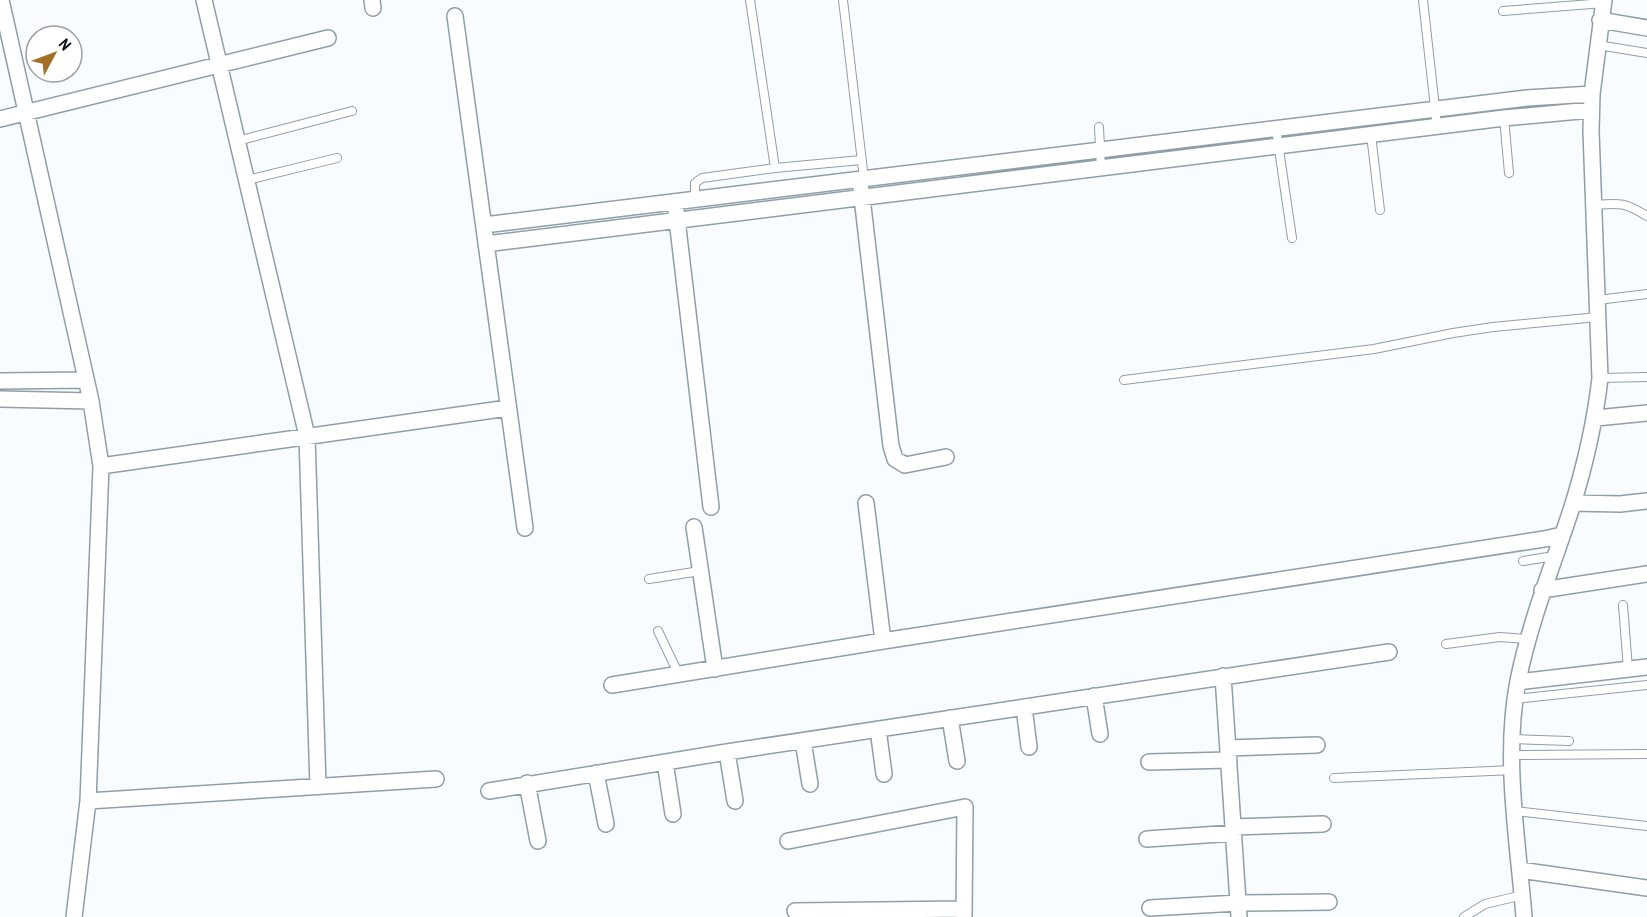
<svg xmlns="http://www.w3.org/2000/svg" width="1647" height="917" font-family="'Archivo Narrow',sans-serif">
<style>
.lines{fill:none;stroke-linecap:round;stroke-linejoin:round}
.service-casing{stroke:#8e9fa8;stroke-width:10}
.minor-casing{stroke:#8e9fa8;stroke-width:18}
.service{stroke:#fff;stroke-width:8}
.minor{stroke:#fff;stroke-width:15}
</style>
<rect width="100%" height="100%" fill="#f8fcfe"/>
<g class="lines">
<defs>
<path id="service" d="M843 0 864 179
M1423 0 1437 126
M1503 11 1604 3
M1598 45 1647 53
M1504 118 1509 173
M1099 127 1101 169
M1276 129 1292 238
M1371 135 1380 210
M237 141 352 111
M775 168 861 160
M247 180 337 158
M695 200V183L702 178 775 168 750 0
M1594 205C1620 203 1624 202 1647 216
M1598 300 1647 294
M1600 378 1647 377
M1124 380 1374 349 1453 333 1493 327 1598 317
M1523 561 1554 556
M649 579 700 571
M1623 605 1628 669
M658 631 679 675
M1446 644 1500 637 1527 639
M1515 699 1647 685
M1513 739 1569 741
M1513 755 1647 754
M1334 778 1513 770
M1515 811 1647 826
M1464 917 1485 904 1523 895"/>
<path id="minor" d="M1 0 91 401 101 466 88 801 74 917
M204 0 307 436 318 786
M372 0 373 8
M455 16 525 528
M1600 20 1647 28
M0 119 328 38
M861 189 891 446 895 459 905 465 946 457
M676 211 711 507
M484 225 1527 98 1592 94
M486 244 1504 118 1591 110
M0 381 86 380
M0 399 91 401
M1596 418 1647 413
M101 466 508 408
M866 503 883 641
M1573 503 1620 504 1647 501
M694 527 715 669
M1542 590 1647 574
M1223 676 1239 917
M1518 682 1647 667
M612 685 883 641 1544 539 1562 535
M1094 696 1100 734
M1024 707 1029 747
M950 718 957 761
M878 729 884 774
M803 741 810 784
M1228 748 1317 745
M727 752 735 801
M665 762 673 814
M1149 762 1229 760
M596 773 606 824
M527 783 538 841
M489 791 727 752 1389 652
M88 801 436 779
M1233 827 1323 824
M1147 839 1234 833
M788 841 965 807 964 917
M1520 870 1647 888
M1150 908 1238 903 1329 902
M795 911 964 909
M1524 917C1518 840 1503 758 1518 681 1530 621 1553 565 1572 507 1585 465 1595 422 1600 378L1591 131 1592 94 1604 0"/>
</defs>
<use href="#service" class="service-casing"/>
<use href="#minor" class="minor-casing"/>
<use href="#service" class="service"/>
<use href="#minor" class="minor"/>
</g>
<g transform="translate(54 54) rotate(49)"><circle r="28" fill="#ffffff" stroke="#9d9fa0" stroke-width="1.5"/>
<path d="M0-4.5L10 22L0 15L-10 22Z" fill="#a46e29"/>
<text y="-9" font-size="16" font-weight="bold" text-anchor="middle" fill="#090f12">N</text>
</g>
</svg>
